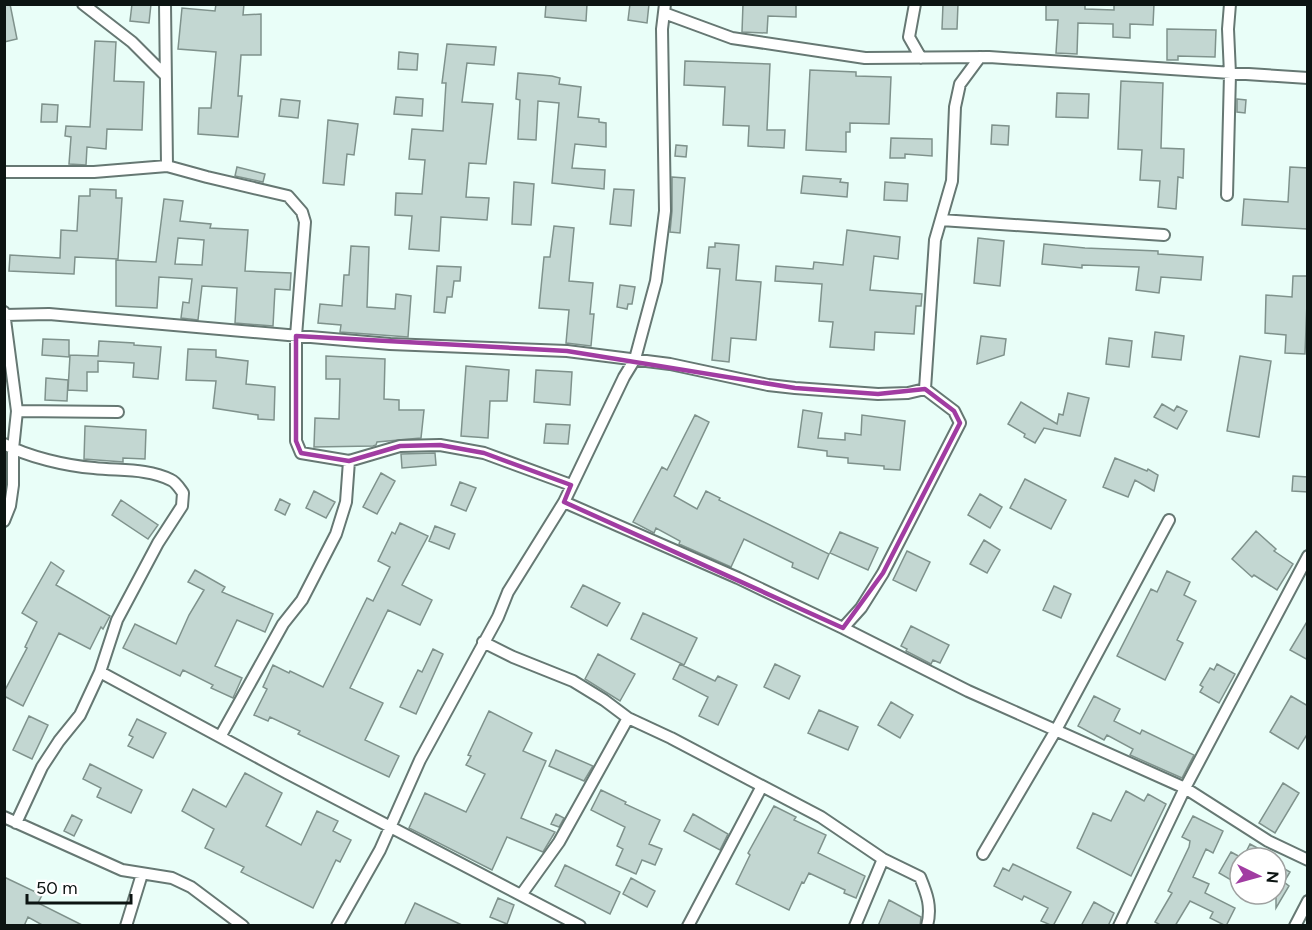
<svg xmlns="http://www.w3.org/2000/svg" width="1312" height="930" font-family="Figtree,sans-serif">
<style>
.building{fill:#c3d7d2;stroke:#7f928c;stroke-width:1.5;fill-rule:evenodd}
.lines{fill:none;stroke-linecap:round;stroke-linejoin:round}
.street-casing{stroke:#667873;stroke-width:14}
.street{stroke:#fff;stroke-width:10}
.marked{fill:none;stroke:#a13ca2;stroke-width:4.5;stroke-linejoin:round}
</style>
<rect width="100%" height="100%" fill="#e9fef8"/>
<path class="building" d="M4 4H10L17 39 4 42Z
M132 4H151L149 23 130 21Z
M216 4H244L243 15 261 14V55H241L238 96H242L238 137 198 134 199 108H211L216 52 178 49 182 8 215 11Z
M546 4H587L586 21 545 17Z
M630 4H649L647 23 628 20Z
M743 4H796V17L768 16 767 33 742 32Z
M943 4H958L957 29H942Z
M1046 4H1085V9L1114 10V4H1154L1153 25 1130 24V38L1113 37V24L1078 23 1077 54 1056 53 1058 20H1046Z
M1167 29 1216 30 1215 57 1178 56V60H1167Z
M95 41 116 42 114 81 144 82 142 130 107 129 106 149 87 147 86 165 69 164 71 137 65 136 66 126 90 127Z
M447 44 496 47 494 65 467 63 462 102 493 104 486 164 469 163 466 197 489 198 487 220 441 217 439 251 409 249 412 216 395 215 396 193 422 194 425 160 409 159 412 129 443 131 446 83H442Z
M399 52 418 54 417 70 398 69Z
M685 61 770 64 767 130H785L784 148 748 146 749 126 723 125 725 87 684 85Z
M810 70 856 72V76L891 77 889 124 850 123V132H846V152L806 150Z
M518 73 552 76 560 78 559 84 581 87 578 117 599 119V122L606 123V147L575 144 572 168 605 170 604 189 552 183 559 103 538 101 536 140 518 139 520 100 516 99Z
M1121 81 1163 83 1161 148 1184 149 1183 178 1178 177 1176 209 1158 207 1160 181 1140 180 1142 150 1118 149Z
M1057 93 1089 94 1088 118 1056 117Z
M396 97 423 99 422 116 394 114Z
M281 99 300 101 298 118 279 116Z
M1237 99 1246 100 1245 113 1237 112Z
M42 104 58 105 57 122H41Z
M328 120 358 124 354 155 347 154 344 185 323 183Z
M992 125 1009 126 1008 145 991 144Z
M891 138 932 139V156L905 154V158H890Z
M676 145 687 146 686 157 675 156Z
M237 167 265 174 263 182 235 176Z
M1290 167 1308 168 1307 229 1242 225 1244 199 1288 202Z
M803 176 841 179 840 182 848 183 847 197 801 193Z
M672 177 685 178 680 233 670 232 672 211Z
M514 182 534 184 531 225 512 224Z
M885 182 908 184 907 201 884 200Z
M90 189 116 190V198H122L118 259 75 257 74 274 9 271 10 255 60 258 61 230 77 231 79 196H90Z
M614 189 634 190 631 226 610 224Z
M164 199 183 201 180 221 211 224 210 228 248 230 245 271 291 273 290 290 275 289 273 326 235 323 237 288 202 286 198 320 181 318 183 302 189 303 192 279 159 277 157 308 116 306V260L156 262ZM178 238 204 240 202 265 175 264Z
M554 226 574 228 569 281 593 283 590 314H594L591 346 566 343 569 310 539 308 544 257H550Z
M847 230 900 237 898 259 874 256 870 290 922 294 921 306H916L914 334 875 332 874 350 830 347 833 322 819 321 822 284 775 281 776 266 813 269 814 262 843 265Z
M978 238 1004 241 1000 286 974 283Z
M715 243 739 245 736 280 761 282 756 340 731 338 729 362 712 360 720 269 707 268 709 247H715Z
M1044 244 1085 248 1158 251V254L1203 257 1201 280 1161 277 1159 293 1136 290 1139 267 1082 265V268L1042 264Z
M351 246 369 247 367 307 395 309 396 294 411 296 408 337 340 332 341 325 318 323 320 304 342 306 344 275H349Z
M437 266 461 267 460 281H454L452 297H447L445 313 434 312Z
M1293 276H1308L1305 354 1285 353 1286 335 1265 333 1266 295 1292 297Z
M620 285 635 287 632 304H628L627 309 617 307Z
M1155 332 1184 336 1181 360 1152 357Z
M981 336 1006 339 1004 355 977 364Z
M1109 338 1132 341 1129 367 1106 364Z
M43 339 69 340V357L42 355Z
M99 341 134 343V345L161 347 158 379 133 377 134 363 98 361V372H87V391L68 390 70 355 98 356Z
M188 349 216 350V357L248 361 246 384 275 387 274 420 258 419V415L213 408 216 381 186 380Z
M326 356 385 359 384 399 399 400V410H424L421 438 377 442 376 445 373 446 314 447 315 418 339 419 340 379H326Z
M1240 356 1271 361 1259 437 1227 431Z
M466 366 509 370 507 401H490L488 438 461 436Z
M536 370 572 372 570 405 534 402Z
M46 378 68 380 67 401 45 400Z
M1068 393 1089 398 1080 436 1044 428 1035 443 1024 437 1025 434 1008 424 1021 402 1057 424 1059 414 1063 415Z
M1162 404 1174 411 1177 406 1187 411 1177 429 1154 417Z
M803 410 822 413 818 438 845 440V433L861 435 862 415 905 421 900 470 884 469V466L848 463V458L827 456V451L798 447Z
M695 415 709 422 674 496 697 509 706 491 720 498 719 500 829 554 818 579 792 567 793 563 744 539 731 567 679 544 680 541 656 528 654 533 633 522 662 467 667 470Z
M546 424 570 425 568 444 544 443Z
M85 426 146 430 145 459 123 458V462L84 459Z
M435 453 436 465 402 468 401 454Z
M1115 458 1147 471 1148 469 1158 475 1154 491 1135 480 1128 497 1103 487Z
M381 473 395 481 377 514 363 507Z
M1293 476 1308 477V492L1292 491Z
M1025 479 1066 500 1051 529 1010 508Z
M460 482 476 488 466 511 451 505Z
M314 491 335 502 326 518 306 508Z
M980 494 1002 507 990 528 968 515Z
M280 499 290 504 285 515 275 510Z
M121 500 158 525 148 539 112 515Z
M400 523 428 536 402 585 432 600 420 625 388 610 350 688 383 703 365 740 399 756 389 777 298 734 300 731 270 717 268 721 254 715 267 689 263 687 273 665 289 673 290 671 323 687 367 598 373 601 390 567 378 561 392 532 395 534Z
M435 526 455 534 449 549 429 541Z
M1256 531 1276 549 1274 551 1293 564 1277 590 1254 575 1252 577 1232 559Z
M840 532 878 548 868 570 830 553Z
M984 540 1000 550 987 573 970 564Z
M907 551 930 562 916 591 893 580Z
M51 562 64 571 56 585 110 616 103 629 101 627 90 649 59 633 23 706 4 696V692L27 648 25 647 37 622 22 613Z
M195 570 225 587 222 592 273 614 265 632 237 620 215 666 242 678 233 698 211 688 213 685 183 670 180 676 123 648 135 624 176 644 189 615 204 590 188 582Z
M1167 571 1190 582 1184 595 1196 601 1177 640 1183 643 1165 680 1117 656 1151 589 1157 592Z
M583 585 620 603 607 626 571 607Z
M1054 586 1071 594 1061 618 1043 610Z
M643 613 697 638 684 665 631 639Z
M1308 620V660L1290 650Z
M911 626 949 645 940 663 933 660 931 664 906 651 907 649 901 646Z
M433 649 443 654 416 714 400 707 418 670 422 672Z
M598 654 635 674 620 701 585 679Z
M680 664 715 681 718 676 737 685 718 725 699 716 708 697 673 679Z
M775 664 800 676 789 699 764 687Z
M1217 664 1235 674 1219 703 1200 692 1203 687 1200 685 1210 668 1214 670Z
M1094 696 1120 709 1114 721 1140 734 1142 730 1194 755 1182 778 1130 755 1133 749 1107 735 1104 740 1078 726Z
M1291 696 1308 706V733L1298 749 1270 732Z
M891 702 913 715 900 738 878 725Z
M819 710 858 727 848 750 808 733Z
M489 711 532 733 523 751 546 761 521 818 555 832 543 852 507 837 492 870 409 828 425 793 466 812 485 774 466 765 471 756 468 755Z
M29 716 48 725 32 759 13 750Z
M137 719 166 733 153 758 128 746 133 737 129 735Z
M556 750 593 766 584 781 549 766Z
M90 764 142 790 131 813 97 797 101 788 83 779Z
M245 773 282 793 266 826 301 845 317 811 338 821 333 831 351 840 340 862 336 860 313 908 241 872 244 867 205 848 214 829 182 811 193 789 226 807Z
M1283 783 1299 793 1275 833 1259 823Z
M601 790 626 802 625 804 660 820 649 844 662 849 655 865 642 860 636 874 616 865 623 849 617 846 625 827 591 810Z
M1126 791 1144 801 1148 794 1166 804 1131 876 1077 848 1093 813 1111 821Z
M774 806 796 817 794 820 826 835 818 853 865 876 856 898 844 893 845 890 809 873 804 883 802 882 789 910 736 884 750 855 748 853Z
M556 814 564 818 559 827 551 824Z
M693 814 728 834 720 850 684 831Z
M72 815 82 820 74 836 64 831Z
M1193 816 1223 831 1213 853 1206 849 1193 877 1209 884 1205 893 1235 908 1226 926 1210 918 1213 912 1190 901 1175 926H1162L1155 922 1172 893 1168 891 1189 847 1190 841 1182 837Z
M1250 844 1276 858H1243Z
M1231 852 1242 858H1240V862L1231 880 1219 873Z
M1013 864 1071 892 1053 926 1041 921 1048 908 1024 896 1022 900 994 886 1003 868 1009 871Z
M1276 864 1290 872 1284 882 1289 886 1276 908Z
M565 865 620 892 610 914 555 886Z
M4 877 42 895 38 903 84 926H44L28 917 24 926H4Z
M631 878 655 891 647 907 623 894Z
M498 898 514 905 507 924 490 917Z
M889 900 921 917 920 926H878Z
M1094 902 1114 913 1108 926H1081Z
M415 903 464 926H404Z"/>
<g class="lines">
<defs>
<path id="street" d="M83 4 132 42 165 75
M165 4 167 166 207 177 288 196 302 212 305 222 296 336V441L301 453 349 461 400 446 440 445 484 453 571 485
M915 4 909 37 921 58
M664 13 732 38 865 58 989 57 1308 78
M4 172H94L167 166
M1227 195 1230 74 1228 29 1230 4
M941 220 1164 235
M4 312 17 411 13 449V485L10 506 4 521
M5 315 49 314 390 344 567 351 670 364 768 385 795 388 878 394 908 393 925 389
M925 389 935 240 952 181 955 107 960 84 980 57
M17 411 118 412
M4 444C28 457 67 466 94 468 118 471 148 468 171 480 176 482 180 489 183 493L182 506 158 543 117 620 100 672 287 773 580 926
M564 502 738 578 843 628 968 691 1185 788 1268 841 1308 860
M843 628 861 608 883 573 960 423 954 411 925 389
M483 642 513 657 573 681 604 700 628 718 671 738 762 786
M220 737 283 624 302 600 336 534 346 502 349 461
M4 817 122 870 172 878 191 887 243 926
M16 823 42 767 59 741 80 715 100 672
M983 854 1056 730 1169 520
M521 895 559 842 628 718
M126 926 142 874
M337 926 380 850 420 760 498 617 508 592 564 502 624 377 635 359 656 281 665 211 662 29 665 4
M688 926 762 786 821 817 883 859 920 877C927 894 932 907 927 926
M855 926 883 859
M1119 926 1185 788 1308 556
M1295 926 1308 901"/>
</defs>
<use href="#street" class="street-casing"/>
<use href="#street" class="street"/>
</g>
<path class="marked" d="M296 336 567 351 795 388 878 394 925 389 954 411 960 423 883 573 843 628 564 502 571 485 484 453 440 445 400 446 349 461 301 453 296 441Z"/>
<rect width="1312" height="930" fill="none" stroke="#0c1412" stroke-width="12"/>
<g transform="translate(1258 876) rotate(95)"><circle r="28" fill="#ffffff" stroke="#9ea1a0" stroke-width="1.5"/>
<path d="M0-4.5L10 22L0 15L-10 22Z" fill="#a13ca2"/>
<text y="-9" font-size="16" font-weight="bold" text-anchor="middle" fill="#0c1412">N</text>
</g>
<path d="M27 894v9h104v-9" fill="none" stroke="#0c1412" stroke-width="3"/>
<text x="36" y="894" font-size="18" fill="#0c1412" stroke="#ffffff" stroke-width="4.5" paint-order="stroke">50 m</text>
</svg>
